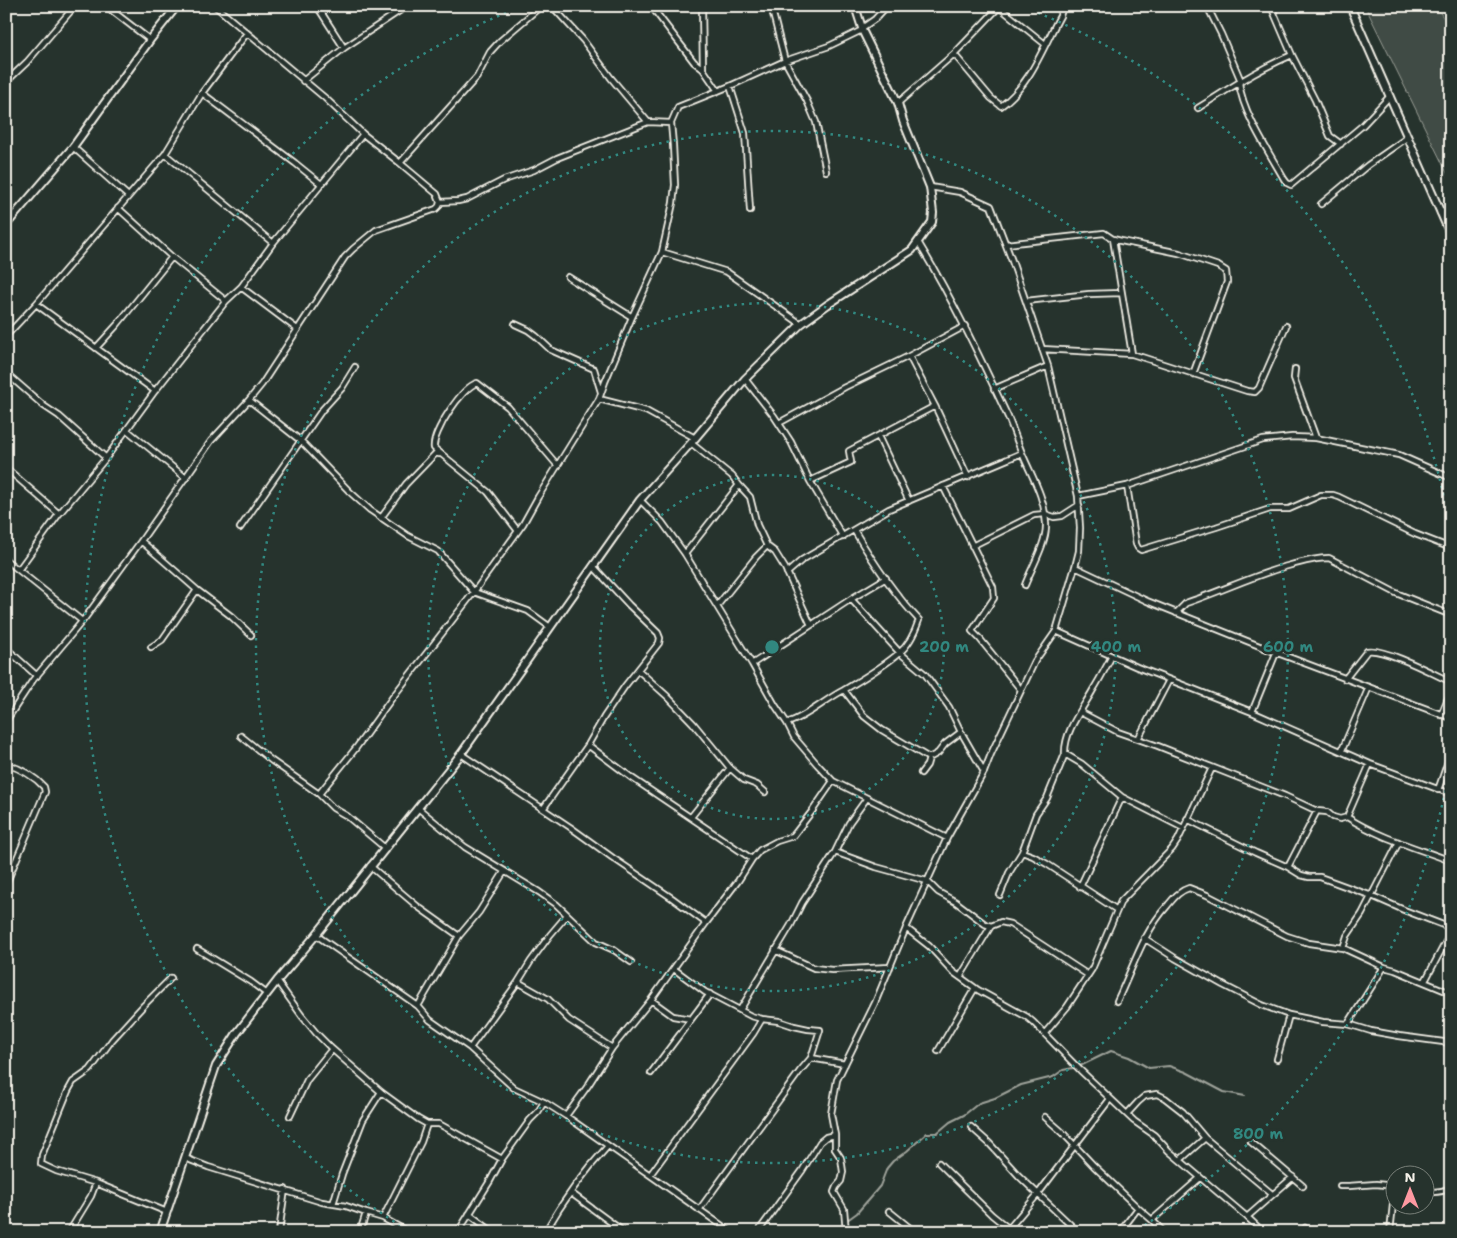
<svg xmlns="http://www.w3.org/2000/svg" width="1457" height="1238" font-family="'Shantell Sans',sans-serif">
<style>
.green{fill:#414b45;stroke:#9a9e96}
.lines{fill:none;stroke-linecap:round;stroke-linejoin:round}
.stream{stroke:#9fa39b;stroke-width:2}
.street-casing{stroke:#f4f1e8;stroke-width:8}
.secondary-casing{stroke:#f4f1e8;stroke-width:10}
.street{stroke:#26332d;stroke-width:4.5}
.secondary{stroke:#26332d;stroke-width:6}
.ring{fill:none;stroke:#318880;stroke-width:2.5;stroke-dasharray:2.5 5}
.centre{fill:#318880;stroke:#26332d;stroke-width:2.5}
.ring-label{font-size:15px;text-anchor:middle;font-weight:bold;fill:#318880;stroke:#26332d;stroke-width:5;stroke-linejoin:round;paint-order:stroke}
</style>
<rect width="100%" height="100%" fill="#26332d"/>
<filter id="ink" filterUnits="userSpaceOnUse"><feTurbulence type="fractalNoise" baseFrequency=".02" numOctaves="2"/><feDisplacementMap in="SourceGraphic" scale="10" xChannelSelector="R" yChannelSelector="G"/><feConvolveMatrix kernelMatrix="1 2 1 2 8 2 1 2 1" color-interpolation-filters="sRGB"/></filter>
<g filter="url(#ink)">
<path class="green" d="M1365 6H1436L1451 30V181Z"/>
<g class="lines">
<path class="stream" d="M846 1221 857 1213 880 1186 887 1168 893 1161 907 1151 927 1133H937L950 1122 964 1115 979 1103 995 1098 1021 1085 1053 1077 1063 1070 1078 1067 1111 1051 1129 1057 1149 1068 1169 1066 1186 1072 1224 1092 1245 1096"/>
<defs>
<path id="street" d="M106 6 150 40
M317 6 344 48
M552 6 583 40 611 78 648 122
M651 6 694 62 703 69 718 91
M702 6 703 69
M771 6 785 61 807 101 816 122 826 171
M1207 6 1221 34 1241 81
M1271 6 1292 55 1315 100 1330 136 1341 144
M999 7 1045 44
M862 28 875 19 887 6
M954 54 991 98 1001 106C1031 84 1043 47 1060 16L1063 6
M303 81 344 48 407 6
M6 82 27 62 75 6
M1239 83C1243 114 1269 152 1284 179L1287 183 1291 185 1363 125 1390 96
M730 86 745 133 750 210
M202 93 295 163 321 184
M898 103 954 54 1000 6
M1198 108C1229 89 1258 69 1292 55
M73 147 128 196
M165 154 273 243
M400 163 477 77 490 52 500 41 541 6
M440 202 458 201 467 199 504 180 534 170 557 158 648 122 671 123 678 107 730 86 785 61 829 46 862 30
M1321 204 1368 165 1408 137
M118 208 172 257 226 301
M1440 213 1451 209
M1113 239 1132 354
M918 242C952 298 980 357 1008 417 1013 429 1017 441 1022 453 1032 477 1045 497 1046 524 1047 542 1032 567 1025 585
M1006 244 1104 233 1113 239 1121 241 1179 253 1218 266 1226 271 1227 282 1193 374
M662 252 727 272 801 324
M568 277 632 317
M241 287 297 329
M1026 301 1089 294 1121 293
M36 304 155 391
M515 324 528 330 536 336 551 350 594 369 601 392
M6 336 36 304 165 154 202 93 247 33
M96 348 117 325 172 257
M1042 349 1132 354 1247 391 1255 392 1259 388 1286 326
M909 356 935 406 968 477
M1295 369 1294 378 1316 438
M6 373 44 406 59 416 106 458
M745 379 774 416 791 442 810 481 843 537
M994 389 1048 366
M599 399 646 411 695 438
M249 400 301 441 350 492 370 510 408 536 438 551 474 592 528 611 550 627
M779 423 845 387 909 356 965 326
M127 430 186 478
M878 436 909 501
M6 468 59 514
M810 481 851 462 849 451 935 406
M739 485 750 497 757 525 767 546
M943 486 993 587 994 598 972 631 980 639 1021 690
M1127 486 1136 544 1138 548 1141 550 1216 527 1270 509H1289L1321 495H1333L1339 497 1415 534 1451 548
M1078 496 1127 486 1263 440 1292 437 1316 438 1399 455 1451 478
M640 500 662 522 685 554 752 664 775 705 787 723 794 737 817 764 833 781 947 838
M381 518 406 484 436 453 439 454
M240 528 322 410 342 388 355 367
M518 531 488 492 434 448C432 433 462 387 477 383L508 407 558 466
M141 541 197 590 231 616 251 635
M972 546 1034 515 1045 514 1054 517 1062 516 1079 505
M685 554 739 485 732 476 691 443
M6 560 82 621
M1075 567 1147 601 1267 649 1451 718
M19 569 59 514 106 458 155 391 226 301 241 287 273 243 363 134
M787 573 802 560 889 509 1022 453
M851 599 900 653 925 674 949 707 961 732 984 772
M717 606 756 557 767 546 775 552 785 568 811 625
M1176 613 1186 603C1219 592 1250 577 1284 567 1298 563 1314 558 1329 558L1396 593 1451 615
M1056 631 1137 667 1252 712 1370 764 1451 794
M151 647 162 640 197 590
M6 648 37 676
M752 664 851 599 886 578
M638 670 667 696 693 723 730 768 744 780 757 785 765 792
M1345 679 1367 651C1383 647 1434 674 1451 682
M844 690 864 716 882 730 929 758
M1080 712 1118 732 1158 746 1285 796 1317 811 1327 812 1333 817 1340 819 1347 817C1377 837 1417 848 1451 861
M1252 712 1276 653
M1441 715 1451 691
M6 721 33 680 85 618 141 541 211 441 249 400 262 384 345 257 353 249 376 230 436 209 439 206 440 202 437 194 400 163 363 134 325 98 215 6
M787 723C809 716 824 700 844 690 862 679 883 667 899 653 909 645 915 632 919 620 893 593 873 562 854 530
M241 736 272 761 319 794 333 808 347 816 385 848
M1138 739 1169 680
M588 745 632 778 752 859
M1342 750 1369 687
M461 754 570 827 613 858 672 898 706 923
M1065 754 1082 764 1122 797 1183 828
M6 764C22 769 34 776 44 787L45 792 6 884
M921 773 927 765 929 758 938 753 945 744 961 732
M1438 790 1451 753
M319 794 356 748 392 698 474 592 523 524 538 497 599 399 605 382 632 317 662 252 673 203 675 185 673 145 671 123
M418 808 465 847 539 892 556 904 596 942 614 950 631 962
M543 809 588 745 604 717 625 686 659 643 660 638 658 633 629 605 593 566
M691 817 730 768
M1347 817 1370 764
M1187 819 1256 853 1288 867 1301 875 1309 877H1320L1372 896 1404 910 1451 928
M835 852 876 867 927 881 938 892 956 902 985 924 991 926 1001 922 1010 924 1088 975
M1022 852 1033 856 1047 864 1117 910
M370 866 417 906 459 936
M1288 867 1317 811
M1080 887 1122 797
M1000 895 1009 873 1022 852 1036 814 1047 798 1065 754C1064 731 1082 710 1093 690 1100 679 1106 667 1112 656
M906 928 929 946 953 972 978 990 1027 1017 1033 1022 1080 1070 1134 1121 1154 1135 1169 1151 1247 1217 1263 1232
M316 935 418 1006 430 1020 470 1048 514 1088 544 1102 566 1116 731 1232
M1144 938 1175 958 1223 985 1262 1005 1289 1015 1323 1022 1348 1024 1371 1031 1399 1036 1451 1043
M1343 948 1347 936 1362 914 1399 842
M197 949 251 982 267 994
M775 950 814 968 832 970 890 967
M674 969 705 992 751 1016 762 1019 779 1021 794 1026 808 1029 820 1030 811 1058 800 1071 699 1210
M960 977 991 926
M277 981 302 1016 317 1034 332 1049 381 1092 418 1119 427 1124H439L450 1130 502 1159
M1425 981 1451 932
M518 982 548 999 569 1020 612 1048
M651 1000 673 1016 691 1019
M1117 1001C1134 966 1142 934 1168 905 1174 898 1179 891 1189 888L1207 895 1287 936 1309 943 1343 948 1384 967 1395 970 1451 993
M418 1006 459 936 479 912 504 872
M740 1010 791 925 802 903 835 852 849 823 867 798
M1348 1024 1384 967
M1045 1033 1067 1007 1092 969 1121 901 1172 849 1178 840 1212 768
M470 1048 518 982 531 961 550 935 567 915
M938 1051 975 988
M811 1058 845 1064
M1277 1059 1289 1015
M651 1073 710 994
M1127 1114 1138 1102 1145 1096 1157 1094 1165 1098 1183 1112 1205 1138 1272 1194
M290 1116 307 1080 332 1049
M566 1116 587 1087 612 1048 651 1000 706 923 738 881 752 859 760 850 777 841 793 836 813 810 833 781
M1045 1117 1061 1131 1094 1166 1138 1208 1152 1220 1164 1232
M971 1127 989 1143 1019 1176 1078 1232
M1251 1142 1303 1186
M185 1158 208 1167 322 1202 346 1206 366 1213 383 1218 408 1232
M1180 1160 1205 1138
M939 1163 992 1215 1008 1228
M650 1175 753 1034 762 1019
M1340 1186H1349L1376 1184 1394 1186
M1424 1191C1434 1193 1442 1192 1451 1188
M571 1193 624 1232
M333 1204 342 1174 363 1120 381 1092
M889 1211 915 1232
M167 1212 96 1183 56 1171 41 1164 42 1155 68 1091 73 1082 90 1070 112 1040 144 1005 171 978
M469 1214 493 1232
M1247 1217 1293 1177
M383 1218 421 1142 427 1124
M1152 1220 1200 1178
M161 1228 170 1232
M69 1232 91 1196 96 1183
M279 1232 285 1189
M360 1232 366 1213
M458 1232 490 1181 502 1159 530 1120 538 1112 544 1102
M545 1232C563 1201 584 1172 608 1146
M758 1232 802 1171 820 1142 826 1137 835 1135
M846 1232 844 1209 834 1192 836 1187 841 1181 843 1172 841 1158 835 1149V1135L831 1114 837 1080 875 1003 906 928 947 838 984 772 991 754 1035 661 1056 631 1075 567 1079 551 1080 528 1078 496 1048 366 1012 261 991 206 960 192 930 187
M1006 1232 1038 1194 1110 1099
M1120 1232 1138 1208
M1301 1232 1305 1228
M1390 1232 1394 1195"/>
<path id="secondary" d="M1350 6 1451 236
M6 225 73 147 150 40 177 6
M160 1232 216 1066 237 1033 277 981 316 935 461 754 640 500 691 443 745 379 801 324 827 305 912 250 932 222 933 213 930 187 903 121 898 103 862 30V28L855 6"/>
</defs>
<use href="#street" class="street-casing"/>
<use href="#secondary" class="secondary-casing"/>
<use href="#street" class="street"/>
<use href="#secondary" class="secondary"/>
</g>
</g>
<g class="ring">
<circle cx="772" cy="647" r="172"/>
<circle cx="772" cy="647" r="344"/>
<circle cx="772" cy="647" r="516"/>
<path d="M1451 761A688 688 0 0 1 1137 1230M407 1230A688 688 0 0 1 520 7M1024 7A688 688 0 0 1 1451 533"/>
</g>
<circle cx="772" cy="647" r="8" class="centre"/>
<g class="ring-label">
<text x="944" y="652">200 m</text>
<text x="1116" y="652">400 m</text>
<text x="1288" y="652">600 m</text>
<text x="1258" y="1139">800 m</text>
</g>
<rect width="1457" height="1238" fill="none" stroke="#26332d" stroke-width="25"/>
<rect x="12" y="12" width="1432" height="1213" fill="none" stroke="#f4f1e8" stroke-width="2" filter="url(#ink)"/>
<g transform="translate(1410 1190)"><circle r="24" fill="#26332d" stroke="#787f78"/>
<path d="M0-4L9 19L0 12L-9 19Z" fill="#ff9aa2"/>
<text y="-8" font-size="14" font-weight="bold" text-anchor="middle" fill="#f4f1e8">N</text>
</g>
</svg>
